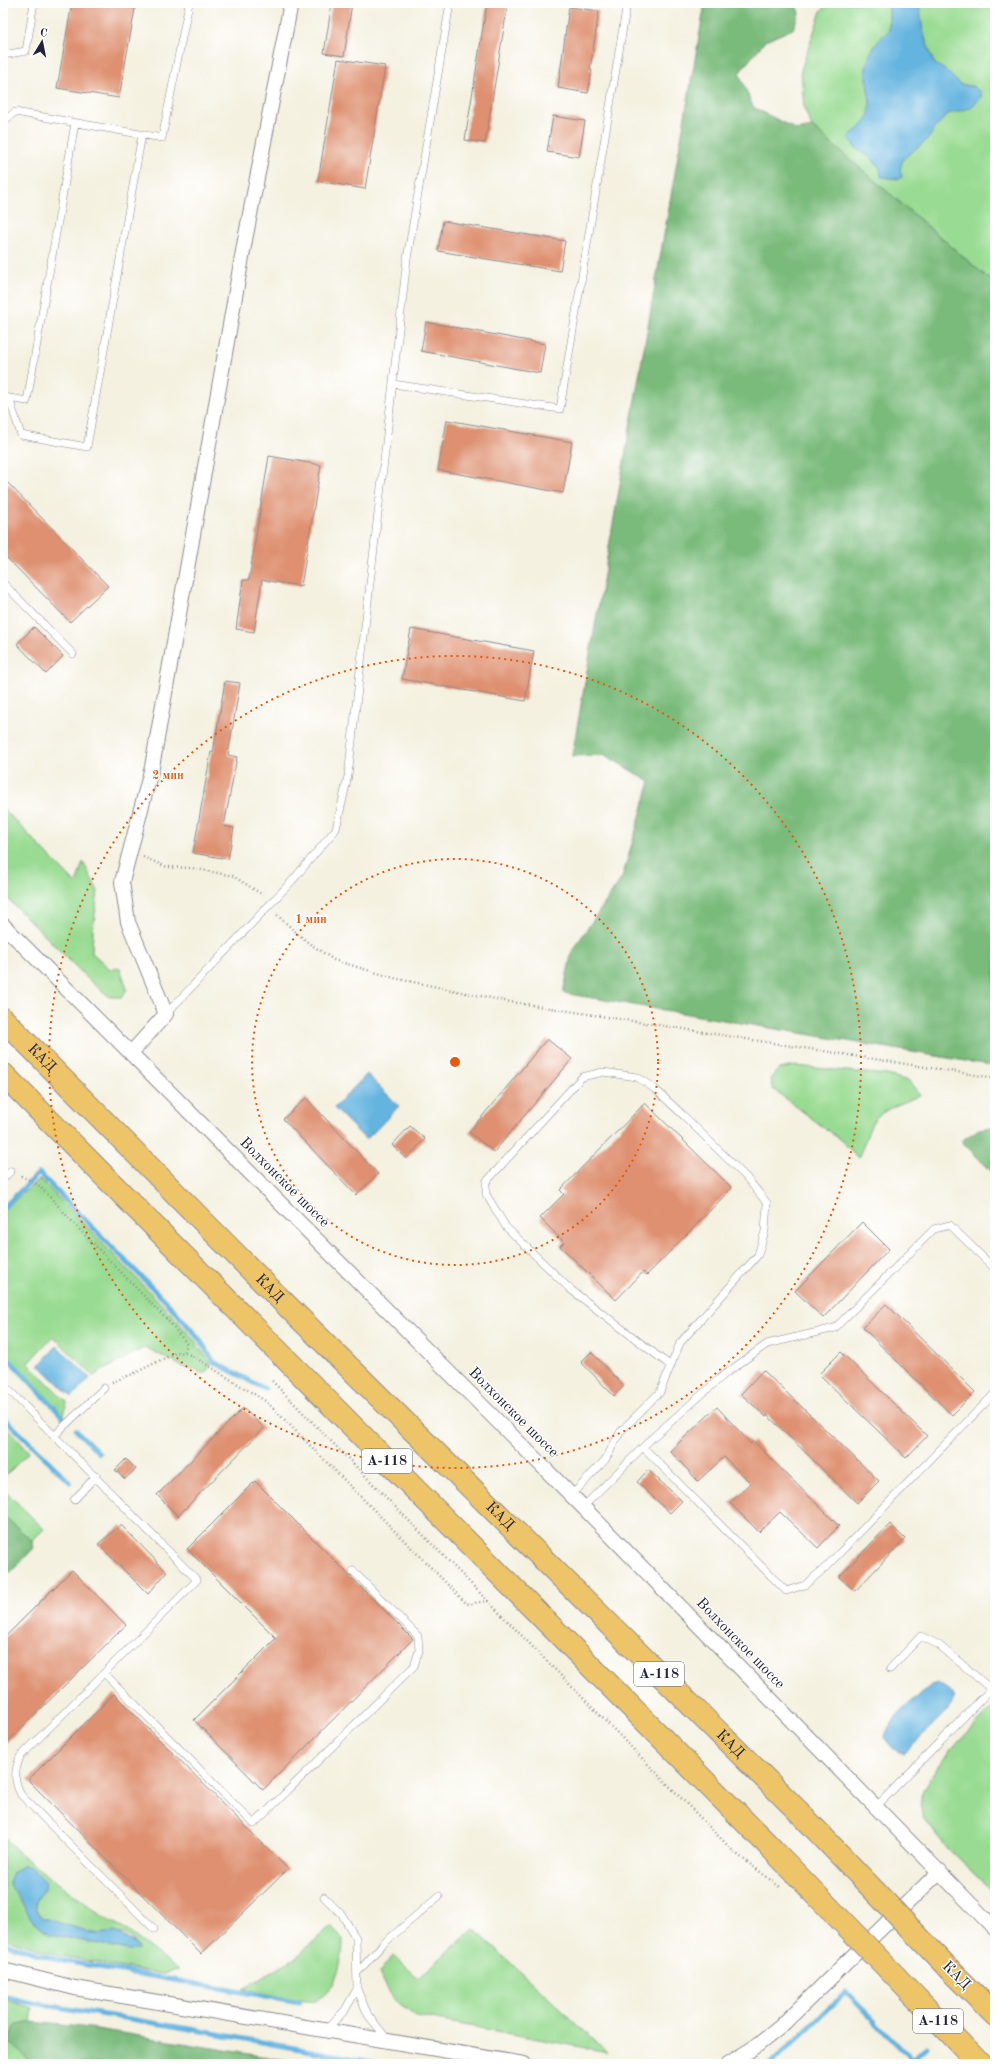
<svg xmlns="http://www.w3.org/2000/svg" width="998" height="2067" font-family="'Old Standard TT',serif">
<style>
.green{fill:#99db92;stroke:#5e7e66;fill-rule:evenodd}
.forest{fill:#7abb7c;stroke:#4e6e5c}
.water{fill:#64b4df;stroke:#436b8d}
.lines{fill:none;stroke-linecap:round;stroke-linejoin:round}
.stream{stroke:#64b4df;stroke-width:5}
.building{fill:#de9070}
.service-casing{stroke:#8b8a8e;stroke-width:8}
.minor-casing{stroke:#8b8a8e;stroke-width:16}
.motorway-casing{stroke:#8b8a8e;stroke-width:24}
.path{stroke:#8b8a8e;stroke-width:2.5;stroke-dasharray:1 3;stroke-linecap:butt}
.service{stroke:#fff;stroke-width:7}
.minor{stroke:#fff;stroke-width:14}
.motorway{stroke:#eec469;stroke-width:22}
.motorway-bridge-casing{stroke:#8b8a8e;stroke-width:24;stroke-linecap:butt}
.motorway-bridge{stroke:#eec469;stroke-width:22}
.ring{fill:none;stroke:#e8590c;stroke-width:2;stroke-dasharray:2 4}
.labels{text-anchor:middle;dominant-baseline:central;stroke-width:3;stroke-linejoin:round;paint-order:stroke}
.shield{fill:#fff;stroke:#646476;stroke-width:1}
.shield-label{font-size:14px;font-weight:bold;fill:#22223b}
.street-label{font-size:15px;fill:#22223b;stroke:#fff}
.centre{fill:#e8590c;stroke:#fff;stroke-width:2}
.ring-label{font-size:12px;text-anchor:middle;font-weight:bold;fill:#e8590c;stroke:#fff;stroke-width:3;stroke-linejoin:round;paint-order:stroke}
</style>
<rect width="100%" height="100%" fill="#fff"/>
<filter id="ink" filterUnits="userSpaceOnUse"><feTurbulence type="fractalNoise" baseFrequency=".025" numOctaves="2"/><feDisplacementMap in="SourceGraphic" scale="8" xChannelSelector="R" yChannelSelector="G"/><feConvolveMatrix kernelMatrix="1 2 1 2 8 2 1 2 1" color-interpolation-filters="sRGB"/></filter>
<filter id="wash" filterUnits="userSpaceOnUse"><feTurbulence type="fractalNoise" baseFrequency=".012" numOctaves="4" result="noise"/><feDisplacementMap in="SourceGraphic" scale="16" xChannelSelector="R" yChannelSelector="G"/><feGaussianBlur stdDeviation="0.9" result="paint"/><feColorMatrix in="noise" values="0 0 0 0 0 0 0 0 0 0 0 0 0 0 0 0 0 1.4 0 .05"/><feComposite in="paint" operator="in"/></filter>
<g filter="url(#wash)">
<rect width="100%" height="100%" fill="#f4f1e0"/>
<path class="green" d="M829 3H995V284L812 127 804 108 801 70 821 11Z
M3 808 76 884 83 862 98 891 93 929 92 953 110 969 120 968 127 989 122 997H110L91 982 3 894Z
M796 1066 887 1075 909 1081 920 1095C907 1102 880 1109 872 1123 867 1134 864 1146 858 1158L843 1142 773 1089 770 1079 779 1069Z
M40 1179 176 1319 195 1341 211 1364 205 1374 183 1367 145 1347 93 1376 53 1336 28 1363 67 1402 64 1415 3 1353V1210Z
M3 1423 29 1452 3 1478Z
M3 1489 44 1529 32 1541 3 1515Z
M995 1705V1894C972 1870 936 1843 922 1812 910 1785 977 1723 995 1705Z
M3 1836 27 1860 108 1920 124 1928 178 1970 164 1974 124 1968 57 1955 3 1938ZM9 1883 45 1889C35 1898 33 1906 41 1917 58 1923 77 1930 95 1933 111 1936 129 1926 138 1949L129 1950 49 1934 28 1912Z
M331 1926 343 1939C343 1960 337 1995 312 2001 305 2003 254 1991 243 1989L295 1958Z
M474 1929 607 2052 416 2016C394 2002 389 1997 379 1973L393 1955 418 1978Z
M3 1999 33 2008 31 2022 14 2026 9 2042 33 2064H3Z"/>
<path class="forest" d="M705 3H795L799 13 793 29 765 41 739 73 753 107 797 130 812 127 995 284V1066L563 993 572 951 622 878 650 782 605 755 572 756Z
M991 1127 995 1129V1175L961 1141 979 1129Z
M3 1515 32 1541 34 1548 3 1580Z
M31 2022 91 2028 310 2064H33L9 2042 14 2026Z"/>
<path class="water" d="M889 3H919L923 32 934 63 948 72 959 84 972 86 980 91 982 97 970 108 948 114 935 128 928 139 903 159 900 169 902 177 898 179 881 177 880 168 872 159 855 147 848 137C853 132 863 127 866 121 874 107 868 93 866 78 864 58 875 43 889 30Z
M367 1074 399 1106 366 1140 334 1108Z
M57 1346 90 1378 72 1397 39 1365Z
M938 1683 951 1692 954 1699 949 1709 904 1753C895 1752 890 1746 885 1738 889 1716 915 1700 931 1685Z
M24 1865 31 1867 46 1882C43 1897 28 1899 41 1917L96 1934 115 1932 135 1943 138 1950H129L49 1934 34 1923 9 1883 13 1873Z"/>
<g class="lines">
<path class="stream" d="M3 1208 39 1173 176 1312 200 1340 214 1362 265 1389
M3 1353 63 1417
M3 1417 70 1482
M76 1430 99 1453
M3 1943 59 1960 299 2002
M3 1996 27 2002 196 2030 382 2064
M912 2060 926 2047
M771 2064 846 1992 916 2064"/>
</g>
<g id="blocks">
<path class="building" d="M72 3H136L119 98 57 88Z
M332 3H352L344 56 324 53Z
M487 3H508L485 143 465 140Z
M569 7 599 11 590 70H592L588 93 558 88Z
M338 59 385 66 365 189 318 181Z
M553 116 585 121 579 157 547 152Z
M443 221 565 241 560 271 438 251Z
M426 322 545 344 540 373 421 351Z
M447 420 572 442 563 493 438 470Z
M269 456 321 465 301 586 262 580 254 632 236 629 243 580H249Z
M3 478 108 586 70 622 3 554Z
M34 627 63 656 46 674 17 644Z
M411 629 534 651 525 701 402 679Z
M225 681 240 683 228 755 237 757 224 826 234 828 228 859 193 853 211 752 213 753Z
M547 1039 572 1059 494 1152 469 1132Z
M306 1098 378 1174 356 1195 283 1119Z
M645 1103 732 1188 647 1275 643 1272 616 1300 560 1246 564 1242 540 1218 564 1194 560 1190Z
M410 1126 425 1139 406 1159 392 1145Z
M862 1222 889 1249 823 1318 795 1291Z
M886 1304 975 1392 952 1415 863 1328Z
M591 1352 624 1386 614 1396 581 1362Z
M841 1352 927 1436 906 1458 819 1374Z
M763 1370 879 1481 857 1503 767 1415 766 1417 741 1394Z
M717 1407 751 1444 753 1441 839 1526 818 1548 780 1512 759 1532 730 1503 751 1483 724 1457 698 1481 670 1451Z
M243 1408 264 1428 178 1516 157 1495Z
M126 1459 136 1469 125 1479 115 1470Z
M648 1470 682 1501 670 1513 637 1482Z
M255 1481 413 1639 263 1790 194 1720 276 1638 187 1549Z
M890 1524 905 1539 855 1591 839 1577Z
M121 1525 167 1572 148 1594 98 1544Z
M72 1570 126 1625 3 1746V1639Z
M114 1694 288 1869 201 1954 28 1780Z"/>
</g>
</g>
<g filter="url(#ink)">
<use href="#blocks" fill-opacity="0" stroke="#8b8a8e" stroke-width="1"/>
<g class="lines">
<defs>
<path id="service" d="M3 55 26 51 34 3
M3 122 15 112 162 138 189 3
M393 384 560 409 627 3
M3 397 27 401 75 123
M9 398 21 435 87 447 142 134
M3 583 73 654
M166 1014 292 881 336 829 348 776 407 259 450 3
M3 1179 11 1171
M3 1384 197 1580 20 1757C14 1772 14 1781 21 1795L154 1929
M55 1435 104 1388
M643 1447 786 1591 805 1585 826 1567 995 1393
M571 1496 605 1460 621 1431 660 1392 680 1343 758 1255 765 1231 767 1203 746 1177 684 1116 655 1089 637 1077 603 1072 582 1077 486 1182V1194L506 1227 570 1289 671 1366
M74 1500 96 1476
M583 1507 652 1438 725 1374 767 1344 835 1328 934 1229 950 1225 995 1269
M890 1669 921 1636 939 1645 991 1689
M104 1673 254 1824 414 1666 419 1651 418 1636 353 1571
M876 1807 995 1685
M324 1897 342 1915 356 1938 357 1989 368 2015 388 2040
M357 1973 383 1944 439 1896
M326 2030 345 2010 357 1989"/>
<path id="minor" d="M3 925 583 1507 995 1929
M131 1053 166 1014 128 922 122 882 152 767 245 240 291 3
M3 1970 75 1988 524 2064
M728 2064 755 2047 780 2027 940 1871"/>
<g id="motorway">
<path id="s1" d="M3 1019 265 1284 798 1811"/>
<path d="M3 1074 771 1848"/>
<path d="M950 1970 995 2015"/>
<path d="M897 1978 980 2064"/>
</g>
</defs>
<use href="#service" class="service-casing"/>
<use href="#minor" class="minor-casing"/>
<use href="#motorway" class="motorway-casing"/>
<path class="path" d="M143 857 167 867 192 868 233 876 263 895
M277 915 306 941 334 960 394 978 505 1001 995 1078
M21 1176 37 1184 49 1196 80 1230 172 1325 187 1344 184 1353
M272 1381 734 1852 780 1887
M112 1382 133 1374 177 1352 184 1353 191 1355 267 1402 467 1604 488 1601"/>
<use href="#service" class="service"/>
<use href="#minor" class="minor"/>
<use href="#motorway" class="motorway"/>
<defs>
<path id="motorway-bridge" d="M798 1811 950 1970
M771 1848 897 1978"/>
</defs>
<use href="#motorway-bridge" class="motorway-bridge-casing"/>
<use href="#motorway-bridge" class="motorway-bridge"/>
</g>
</g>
<g class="ring">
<circle cx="455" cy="1062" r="203"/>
<circle cx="455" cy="1062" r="406"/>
</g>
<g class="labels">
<g class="shield">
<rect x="362" y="1449" width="50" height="24" rx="3"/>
<rect x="634" y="1662" width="50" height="24" rx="3"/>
<rect x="913" y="2009" width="50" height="24" rx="3"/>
</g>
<g class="shield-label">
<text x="387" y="1461">А-118</text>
<text x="659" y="1674">А-118</text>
<text x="938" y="2021">А-118</text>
</g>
<g class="street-label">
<text stroke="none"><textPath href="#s1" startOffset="55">КАД</textPath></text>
<text transform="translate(284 1183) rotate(45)">Волхонское шоссе</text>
<text stroke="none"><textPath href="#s1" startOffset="379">КАД</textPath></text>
<text transform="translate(513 1413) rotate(45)">Волхонское шоссе</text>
<text stroke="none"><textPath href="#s1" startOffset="703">КАД</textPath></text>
<text transform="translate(740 1644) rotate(46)">Волхонское шоссе</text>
<text stroke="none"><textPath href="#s1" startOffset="1027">КАД</textPath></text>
<text transform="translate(956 1976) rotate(45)">КАД</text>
</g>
</g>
<circle cx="455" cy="1062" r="6" class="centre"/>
<g class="ring-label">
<text x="168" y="779">2 мин</text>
<text x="311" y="923">1 мин</text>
</g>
<rect width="998" height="2067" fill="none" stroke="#fff" stroke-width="16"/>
<g transform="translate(42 42) rotate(10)" stroke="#ffffff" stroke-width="3" paint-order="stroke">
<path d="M0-3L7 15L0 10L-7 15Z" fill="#22223b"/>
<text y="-6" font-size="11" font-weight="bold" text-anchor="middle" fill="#22223b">С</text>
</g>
</svg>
